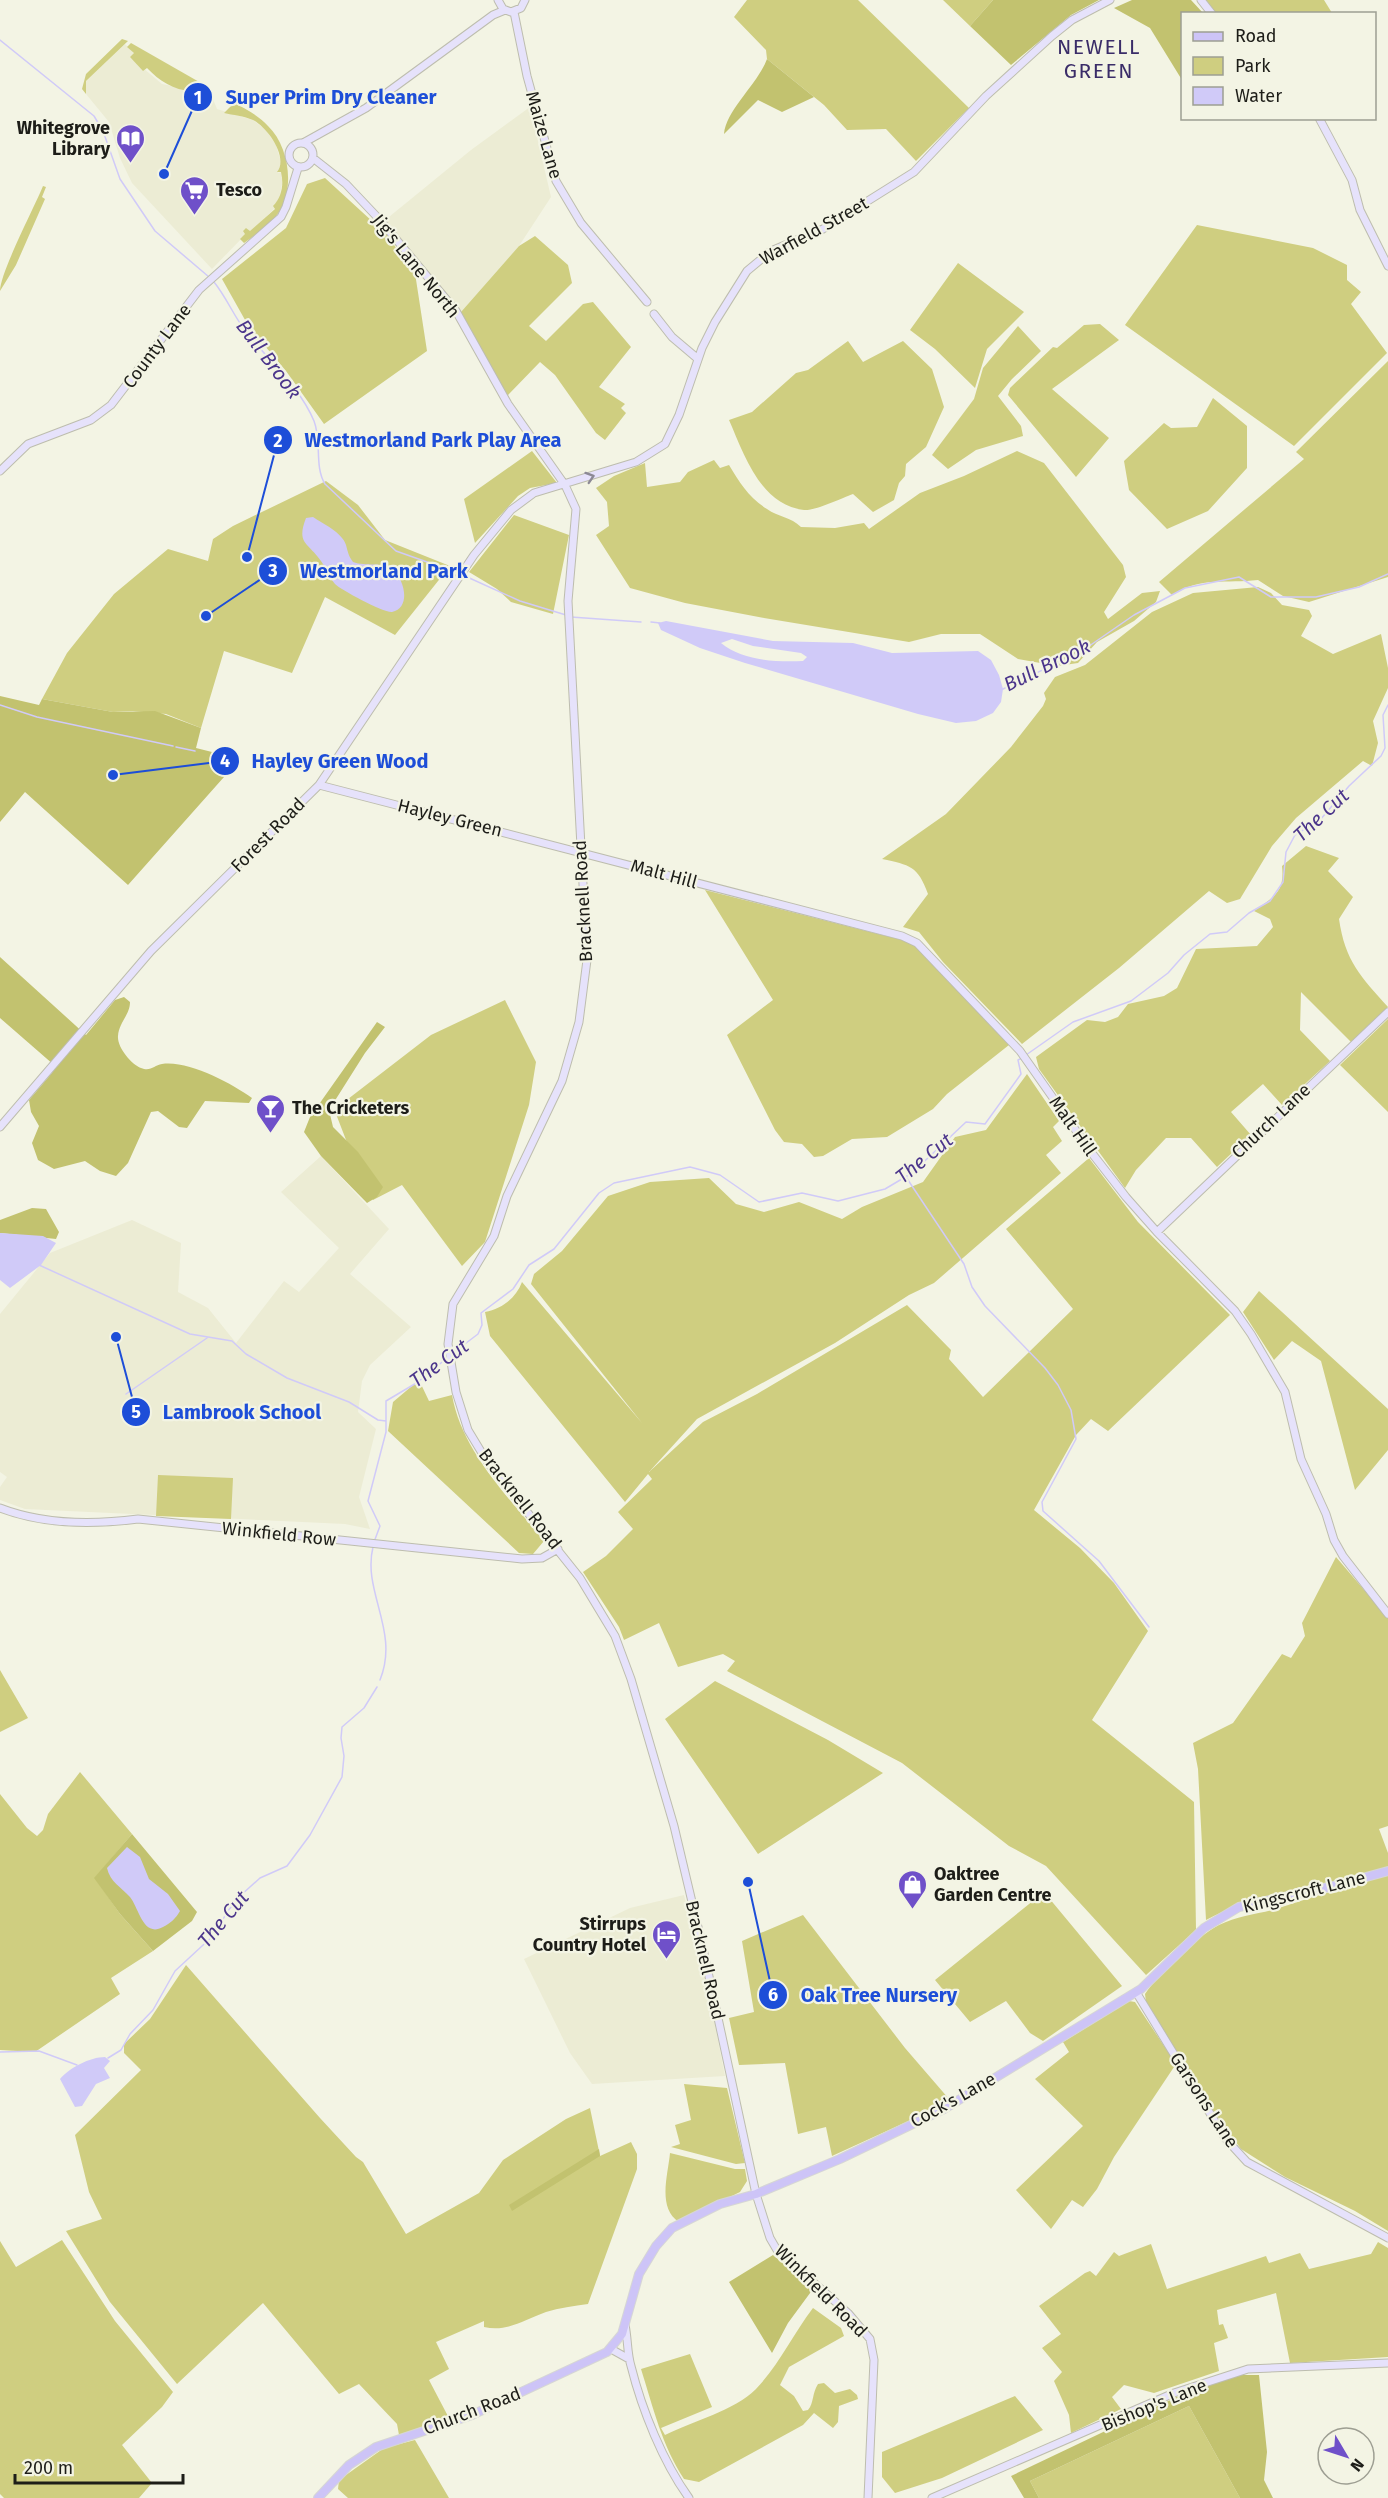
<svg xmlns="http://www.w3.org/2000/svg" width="1388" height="2498" font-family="'Fira Sans',sans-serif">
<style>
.built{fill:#ececd4}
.green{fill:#cfce80}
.forest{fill:#c2c26f}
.water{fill:#d0caf8;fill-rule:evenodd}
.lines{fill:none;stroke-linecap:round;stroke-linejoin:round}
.stream{stroke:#d0caf8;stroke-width:1.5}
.secondary-casing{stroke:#bdbdae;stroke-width:9}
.primary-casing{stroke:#d6d6d5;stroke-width:10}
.secondary{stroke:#e6e2fb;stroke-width:7}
.primary{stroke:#cdc4f7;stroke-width:8}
.oneway{stroke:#8c8995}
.labels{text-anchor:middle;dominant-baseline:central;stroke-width:4.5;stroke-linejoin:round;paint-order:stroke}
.poi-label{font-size:18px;font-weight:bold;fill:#1d1d18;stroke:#f3f4e4;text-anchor:start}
.street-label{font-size:18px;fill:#1d1d18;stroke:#f3f4e4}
.water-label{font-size:20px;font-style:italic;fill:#4b358b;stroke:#f3f4e4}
.quarter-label{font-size:21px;letter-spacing:1.5px;fill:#3a2c68;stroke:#f3f4e4}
.leader{fill:none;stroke:#1d4ed8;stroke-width:2}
.callout-dot{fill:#1d4ed8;stroke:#f3f4e4;stroke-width:2}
.mark-label{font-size:18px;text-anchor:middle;font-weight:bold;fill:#fff}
.callout-label{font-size:20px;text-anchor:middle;font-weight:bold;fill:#1d4ed8;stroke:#f3f4e4;stroke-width:4.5;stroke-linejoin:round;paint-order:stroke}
</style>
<rect width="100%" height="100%" fill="#f3f4e4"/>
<path class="built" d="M125 44 134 53 130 57 162 84 197 91 208 87 217 109 253 120 266 130 276 145 281 162 278 173 282 172 283 180 279 199 273 206 275 208 250 232 246 228V234L212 269 132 183 120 158 109 122 86 94V81Z
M530 107 551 197 519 246 461 312 384 221 471 150Z
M321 1156 389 1229 350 1274 411 1327 370 1365 362 1381 358 1412 376 1429 359 1497 370 1529 345 1524 25 1509 0 1500V1487L7 1477 0 1472V1314L50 1253 132 1220 181 1243 178 1292 208 1308 236 1343 284 1281 299 1292 339 1248 281 1192Z
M684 1895 706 1979 725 2076 592 2084 570 2053 524 1959 630 1908Z"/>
<path class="green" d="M747 0H858L969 108 916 161 886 129 847 130 824 105 767 59 766 50 734 17Z
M943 0H993L970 26Z
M1205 0H1324L1332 13H1215Z
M122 39 128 41 86 81V94L82 89 86 74Z
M131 43 208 87C185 97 163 85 147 68L143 71 130 57 134 53 127 47Z
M234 103C246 109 259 116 268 126 289 146 295 188 279 212 270 225 256 234 244 243L240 239 245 234 243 231 246 228 250 231 275 209 273 206C282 197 284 184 281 172H277C289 157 267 127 253 120 244 116 233 115 224 113Z
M325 178 385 233 415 273 427 351 324 424 286 371 249 327 222 279 286 228 307 184Z
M43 186 46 187 42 197 45 199 16 265 0 291C0 273 34 208 43 186Z
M1197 225 1313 248 1347 265V280L1361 292 1351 304 1387 353 1294 446 1125 325Z
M535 236 568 265 572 283 529 326 546 341 583 304 593 302 631 347 599 387 625 404 621 408 626 413 605 440 596 433 555 375 540 362 507 396 461 312 519 246Z
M958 263 1024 312 987 349 975 388 935 349 910 330Z
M1100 324 1119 340 1052 389 1109 438 1076 477 1008 395 1010 388 1053 347 1057 348 1084 325Z
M1018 326 1041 351 1012 379 998 396 1021 426 1023 436 976 450 948 469 932 455 974 399 983 368Z
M848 341 863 362 903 341 932 369 944 407 926 447 906 464 905 476 899 483 894 500 873 512 853 494C842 498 815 511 804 510 760 505 744 454 729 420L752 412 796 373 808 370Z
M1388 361V577L1309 602 1283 596 1258 580C1226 584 1201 576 1172 595L1159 582 1304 459 1296 452Z
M1213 398 1247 426V468L1208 511 1167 529 1129 490 1124 461 1164 423 1171 428 1197 427Z
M532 451 557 483 530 488 518 496 475 543 464 499Z
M1017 451 1044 463 1123 565 1126 577 1104 612 1108 619 1142 593 1160 591 1156 602 1134 621 1097 642 1078 663 1057 666 1018 659 980 634H941L909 642 764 618 685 603 630 588 596 535 609 526 607 502 596 488 614 476 645 463 647 487 680 482 688 472 714 460 720 468 729 465C740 483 749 498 767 509 778 517 791 517 801 527L835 528 864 523 869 529 920 493 964 476Z
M326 481 358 505 385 540 450 566 395 635 325 597 292 673 224 651 201 728 166 714 133 711 113 712 42 699 67 653 114 594 168 549 208 561 213 539 233 526Z
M514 515 569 535 553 614 511 602 497 589 469 572Z
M1258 587 1271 593 1282 605 1309 610 1312 616 1301 636 1333 654 1381 634 1388 668V688L1373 721 1378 743 1372 766 1363 761 1296 818 1272 846 1240 899 1227 903 1209 891 1119 968 1022 1044 943 962 919 932 903 927 928 894C918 866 910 865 882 859L946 814 1011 747 1043 706 1046 699 1044 693 1055 677 1085 665 1152 612 1193 593Z
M1306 846 1339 858 1328 871 1353 897 1339 919C1345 961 1361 977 1388 1007L1351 1042 1301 992 1300 1030 1330 1061 1282 1105 1263 1084 1231 1112 1251 1135 1217 1167 1191 1138H1166L1136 1170 1125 1188 1039 1069 1036 1057 1087 1020 1105 1022 1118 1017 1128 1004 1164 996 1177 988 1196 949 1257 946 1273 927 1270 919 1254 911C1274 897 1285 892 1282 866Z
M705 890 914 943 1009 1045 947 1094 933 1109 887 1137 852 1139 823 1156 814 1157 802 1144 784 1142 775 1130 727 1035 773 1000Z
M505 1000 536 1062 529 1105 485 1242 462 1266 402 1185 373 1200 353 1158 336 1114 348 1099 431 1035Z
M1388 1019V1112L1340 1065Z
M1027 1074 1059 1121 1053 1127 1062 1141 1046 1155 1061 1173 934 1283 909 1295 835 1343 697 1419 649 1472 703 1422 757 1394 907 1305 951 1350 949 1359 983 1397 1073 1309 1006 1229 1089 1158 1138 1222 1230 1315 1108 1431 1091 1419 1076 1435 1034 1510 1080 1548 1114 1583 1148 1631 1092 1720 1194 1802 1196 1930 1146 1975 1046 1866 1009 1846 902 1763 727 1671 735 1661 723 1654 678 1667 659 1623 624 1640 619 1627 583 1572 606 1556 633 1529 618 1512 652 1479 648 1474 625 1502 490 1336 485 1312C502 1309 516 1298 522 1282L642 1423 531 1284 534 1274 562 1251 608 1196 650 1182 709 1178 736 1204 764 1212 799 1202 842 1219 862 1207 923 1182 955 1137 986 1130Z
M1259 1291 1388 1409V1450L1355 1490 1321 1361 1292 1341 1274 1360 1243 1312Z
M419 1380 429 1401 452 1395C462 1452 509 1497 544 1541L533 1554 519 1553 388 1431 393 1402Z
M158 1475 233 1478 231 1519 156 1516Z
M1336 1557 1388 1618V1826L1379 1829 1388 1853V1867C1375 1872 1362 1879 1349 1882 1301 1894 1250 1896 1206 1920L1198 1769 1193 1743 1233 1723 1282 1654 1291 1658 1305 1636 1302 1623Z
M0 1670 28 1718 0 1732Z
M715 1681 828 1740 883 1773 758 1854 665 1719Z
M80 1772 132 1834 95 1878 120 1914 153 1951 111 1978 120 1994 35 2052 0 2050V1794L27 1828 37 1836 43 1830 48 1814Z
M1388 1875V2231L1355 2211 1285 2177 1241 2149 1214 2112 1146 2002 1145 1994C1160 1972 1196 1937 1219 1925 1239 1915 1261 1914 1282 1907 1317 1895 1352 1886 1388 1875Z
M1044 1892 1122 1986 1043 2041 1030 2033 1006 2001 970 2022 935 1980Z
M803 1915 905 2048 949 2099 935 2109 832 2156 826 2127 798 2134 785 2063 739 2065 729 2018 754 2012 742 1941Z
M186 1965 320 2118 356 2157 363 2162 406 2234 479 2193 503 2160 566 2119 590 2108 600 2156 631 2142 637 2154V2169L588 2304C574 2306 559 2308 546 2312 524 2320 508 2332 484 2327V2321L436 2342 449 2369 429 2380 450 2420 399 2435 397 2424 359 2384 339 2394 263 2303 177 2384 110 2302 66 2231 102 2219 89 2192 75 2135 141 2070 124 2053V2044L150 2019Z
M1129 2001 1135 2002 1176 2064 1114 2157 1097 2189 1083 2207 1072 2200 1051 2229 1016 2190 1083 2126 1035 2079 1069 2052 1063 2042Z
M684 2084 727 2088 745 2163 736 2164 671 2147 680 2144 675 2125 691 2120Z
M670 2153 735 2169H745L747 2181 740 2192 679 2222C657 2208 668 2175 670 2153Z
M62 2240 115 2321 173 2392 162 2407 122 2445 152 2483 139 2498H4L0 2494V2241L16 2267Z
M1378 2242 1388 2248V2357L1290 2363 1276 2293 1217 2310 1219 2325 1223 2324 1228 2338 1214 2343 1219 2371 1154 2393 1124 2385 1112 2397 1121 2409 1071 2433 1069 2415 1054 2381 1062 2372 1042 2348 1061 2334 1039 2306 1085 2273 1090 2271 1096 2276 1114 2252 1119 2256 1151 2244 1167 2289 1266 2256 1269 2263 1300 2253 1309 2269 1371 2254Z
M813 2308 841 2328 844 2336 789 2367 780 2385 794 2396 803 2411 808 2410C814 2403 812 2393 818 2384L824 2383 835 2393 850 2389 857 2395 858 2399 839 2406 838 2422 833 2428 814 2413 803 2425 699 2482 684 2479C662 2446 653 2407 641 2369L690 2354 712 2407 661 2428 665 2435C693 2421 734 2411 756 2389 779 2365 793 2334 813 2308Z
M1015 2396 1043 2430 942 2478 895 2493 882 2477V2452Z
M1189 2406 1240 2498H1039L1030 2481Z
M415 2440 449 2498H348L338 2489 339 2480 384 2448Z"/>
<path class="forest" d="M993 0H1099L1071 15 1011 65 970 26Z
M1132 0H1191L1203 13 1182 14V80L1150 28 1114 8Z
M767 59 814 97 782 112 758 100 724 134C726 110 758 84 767 59Z
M0 696 39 705 42 699 113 712 155 711 201 728 196 748 240 759 128 885 25 792 0 822Z
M0 957 86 1035 115 1000 124 997 130 1002C130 1015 119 1022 118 1036 117 1047 131 1064 141 1068 151 1072 154 1065 162 1064 188 1060 231 1083 252 1098L249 1103 205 1101 187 1128 179 1127 158 1111 151 1112 128 1163 116 1176 100 1171 85 1161 54 1169 38 1160 32 1143 39 1126 31 1112 29 1100 52 1073 54 1065 0 1018Z
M377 1022 385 1027 365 1053 329 1110 333 1127 358 1152 383 1187 377 1197 367 1203 321 1156 304 1132 310 1117Z
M32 1208 46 1209 59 1232 56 1239 0 1233V1220Z
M132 1834 197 1912 192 1921 153 1951 120 1914 94 1878Z
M599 2149 600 2156 512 2211 509 2205Z
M773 2255 813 2289 788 2323 772 2353 729 2282Z
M1231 2375H1259L1267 2452 1264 2480 1273 2498H1240L1189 2406 1030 2481 1039 2498H1024L1011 2476 1183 2394Z"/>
<path class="water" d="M313 517C323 524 342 532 346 545 348 552 348 555 353 562 366 567 382 561 393 570 405 580 411 608 392 612 384 613 341 590 335 584 329 577 326 568 321 561 308 542 296 544 306 518Z
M666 621 773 641 853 643 892 653 978 651 991 660 999 675 1003 689 1001 702 993 713 976 721 956 723 918 714 745 663 700 648 661 630 658 623ZM732 639 753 646 801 653 807 657 803 661C776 662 743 661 721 643Z
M0 1233 43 1236 56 1243 41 1265 10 1288 0 1280Z
M127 1847 140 1857 149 1879 168 1894 180 1911C176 1918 171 1923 163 1927 143 1938 139 1908 130 1897 121 1887 110 1882 107 1868Z
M105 2057 110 2061 104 2068 110 2078 96 2084 82 2106 75 2107 60 2079C69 2068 90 2057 105 2057Z"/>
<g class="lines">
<path class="stream" d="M0 40 94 116 103 131 120 179 155 231 209 277
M214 282C227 298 234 317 247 333 269 361 300 387 314 421 322 441 314 466 325 484L396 551 458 573
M465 576 520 601 566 615
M571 617 641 622
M651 622 660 623
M1003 689 1082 651 1134 615 1185 588 1239 577 1271 597H1316L1359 587 1388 574
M0 705 37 717 173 746
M176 747 195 751
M1026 1055 1073 1022 1131 1001 1168 973 1184 955 1210 934 1227 932 1249 913 1270 901 1283 882 1286 852 1295 835 1320 820 1349 786 1381 756 1385 748 1383 715 1388 705
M906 1177 964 1264 972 1287 985 1306 1045 1368 1058 1385 1071 1410 1076 1439 1042 1502 1043 1511 1099 1561 1149 1627
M39 1265 190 1334 232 1341 246 1354 287 1378 349 1402 378 1420 386 1421
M453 1353 478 1334 482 1325 481 1313 513 1289 529 1265 554 1249 599 1193 614 1183 690 1167 720 1175 759 1202 802 1193 838 1201 885 1189 912 1173 966 1122 985 1124 1021 1074 1018 1060 1022 1058
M126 1394 207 1338
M374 1542 380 1526 368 1501 386 1432V1401L418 1382 447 1358
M373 1547C362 1592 400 1631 380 1680
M0 2052 39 2051 77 2065
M108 2058 121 2050 130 2034 153 2010 175 1971 215 1934 227 1912 240 1896 260 1878 287 1866 310 1835 342 1777 344 1756 341 1738 342 1727 364 1708 377 1687"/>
<defs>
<path id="secondary" d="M498 0 503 9 511 12 521 8 525 0
M1201 0 1212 14
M514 12 527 76 556 181 581 223 647 302
M1319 118 1352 180 1360 210 1388 266
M289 155a12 12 0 1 1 24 0a12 12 0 1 1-24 0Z
M303 143 366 108 493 15 505 10
M313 158 346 184 380 220 456 311 508 404 565 485 576 509 568 601 587 960 579 1022 562 1081 507 1196 494 1236 453 1304 448 1344 456 1392 468 1430 488 1463 580 1578 615 1636 631 1679 674 1826 702 1944 756 2194 770 2238 777 2250 848 2313 870 2339 874 2360 868 2498
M654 314 672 337 698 359
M0 471 28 444 91 420 111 405 199 290 281 217 286 207 298 168
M319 785 902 936 917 943 1020 1051 1091 1152 1126 1197 1157 1232 1235 1311 1251 1334 1285 1392 1301 1459 1326 1514 1334 1540 1343 1556 1388 1614
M0 1127 151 951 319 785 474 555 511 510 534 493 636 462 665 444 679 415 702 348 715 322 747 271 771 251 823 229 914 172 986 96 1052 36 1072 20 1110 0
M1157 1232 1388 1012
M0 1508C44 1525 92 1525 138 1519L522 1559 542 1558 558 1549
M1136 1992 1225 2138 1247 2162 1388 2238
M625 2325C628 2339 627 2353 631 2366 642 2410 663 2462 689 2498
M611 2349 629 2359
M932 2498 1174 2393 1248 2369 1388 2363"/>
<path id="primary" d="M318 2498 349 2465 376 2447 472 2415 607 2352 622 2334 639 2274 656 2246 672 2228 720 2204 756 2194 840 2159 944 2109 1141 1989 1204 1928 1239 1907 1333 1886 1388 1871"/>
</defs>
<use href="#secondary" class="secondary-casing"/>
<use href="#primary" class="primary-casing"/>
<use href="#secondary" class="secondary"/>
<use href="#primary" class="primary"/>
</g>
<defs><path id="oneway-chevron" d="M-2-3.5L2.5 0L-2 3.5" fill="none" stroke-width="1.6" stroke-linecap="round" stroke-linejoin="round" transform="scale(1.5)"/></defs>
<use class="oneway" href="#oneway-chevron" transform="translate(590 477) rotate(-18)"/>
<defs>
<symbol id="library-pin" viewBox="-11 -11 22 30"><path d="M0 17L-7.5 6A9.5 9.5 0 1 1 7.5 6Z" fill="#6f50c9" stroke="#f3f4e4"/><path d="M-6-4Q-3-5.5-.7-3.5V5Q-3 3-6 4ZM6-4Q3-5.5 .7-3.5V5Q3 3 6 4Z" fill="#fff"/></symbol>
<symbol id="supermarket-pin" viewBox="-11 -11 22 30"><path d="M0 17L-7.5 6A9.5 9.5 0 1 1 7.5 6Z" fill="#6f50c9" stroke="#f3f4e4"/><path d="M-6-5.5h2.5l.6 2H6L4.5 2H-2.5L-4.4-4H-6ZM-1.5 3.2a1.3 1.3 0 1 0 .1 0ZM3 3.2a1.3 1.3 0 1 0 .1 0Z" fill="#fff"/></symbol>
<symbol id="bar-pin" viewBox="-11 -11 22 30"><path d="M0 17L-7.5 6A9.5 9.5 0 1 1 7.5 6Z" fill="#6f50c9" stroke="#f3f4e4"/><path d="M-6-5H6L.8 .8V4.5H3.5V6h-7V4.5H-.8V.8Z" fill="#fff"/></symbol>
<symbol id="shop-pin" viewBox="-11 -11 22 30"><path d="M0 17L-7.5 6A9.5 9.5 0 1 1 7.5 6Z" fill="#6f50c9" stroke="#f3f4e4"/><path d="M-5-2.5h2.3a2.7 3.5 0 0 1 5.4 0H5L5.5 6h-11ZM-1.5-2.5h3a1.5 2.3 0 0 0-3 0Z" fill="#fff"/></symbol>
<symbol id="hotel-pin" viewBox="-11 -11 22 30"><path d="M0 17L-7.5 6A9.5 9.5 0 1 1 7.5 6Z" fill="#6f50c9" stroke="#f3f4e4"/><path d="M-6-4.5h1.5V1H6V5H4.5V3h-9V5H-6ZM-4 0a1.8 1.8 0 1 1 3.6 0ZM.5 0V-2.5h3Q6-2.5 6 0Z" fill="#fff"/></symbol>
</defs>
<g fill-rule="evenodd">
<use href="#library-pin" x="114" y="122" width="33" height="45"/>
<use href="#supermarket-pin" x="178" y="174" width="33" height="45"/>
<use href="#bar-pin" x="254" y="1092" width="33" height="45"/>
<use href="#shop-pin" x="896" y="1868" width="33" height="45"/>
<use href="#hotel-pin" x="650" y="1918" width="33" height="45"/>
</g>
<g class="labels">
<g class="poi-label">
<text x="110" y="128" text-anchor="end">Whitegrove<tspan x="110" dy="21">Library</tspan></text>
<text x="216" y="190">Tesco</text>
<text x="292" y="1108">The Cricketers</text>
<text x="934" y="1874">Oaktree<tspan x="934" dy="21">Garden Centre</tspan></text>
<text x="646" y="1924" text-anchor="end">Stirrups<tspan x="646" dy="21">Country Hotel</tspan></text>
</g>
<g class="street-label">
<text transform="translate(544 135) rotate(74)">Maize Lane</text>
<text transform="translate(814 231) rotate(-29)">Warfield Street</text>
<text transform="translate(416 266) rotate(51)">Jig's Lane North</text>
<text transform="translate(157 346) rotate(-53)">County Lane</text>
<text transform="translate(450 818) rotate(14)">Hayley Green</text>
<text transform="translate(268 835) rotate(-45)">Forest Road</text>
<text transform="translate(664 874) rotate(15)">Malt Hill</text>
<text transform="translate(583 901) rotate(-93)">Bracknell Road</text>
<text transform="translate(1271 1121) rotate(-43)">Church Lane</text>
<text transform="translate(1073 1126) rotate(55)">Malt Hill</text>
<text transform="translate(520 1499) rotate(52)">Bracknell Road</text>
<text transform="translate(279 1534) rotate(6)">Winkfield Row</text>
<text transform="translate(1304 1892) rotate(-14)">Kingscroft Lane</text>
<text transform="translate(705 1960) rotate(77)">Bracknell Road</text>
<text transform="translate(953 2100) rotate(-29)">Cock's Lane</text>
<text transform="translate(1204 2100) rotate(57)">Garsons Lane</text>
<text transform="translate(821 2291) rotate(45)">Winkfield Road</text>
<text transform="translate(1154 2405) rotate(-22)">Bishop's Lane</text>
<text transform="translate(472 2411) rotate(-21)">Church Road</text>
</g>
<g class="water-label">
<text transform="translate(269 359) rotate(53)">Bull Brook</text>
<text transform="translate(1047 665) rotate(-26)">Bull Brook</text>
<text transform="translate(1321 815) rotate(-43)">The Cut</text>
<text transform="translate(924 1158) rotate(-39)">The Cut</text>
<text transform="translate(439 1363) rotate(-36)">The Cut</text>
<text transform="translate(223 1919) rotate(-50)">The Cut</text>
</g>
<g class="quarter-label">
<text x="1099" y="47">NEWELL<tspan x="1099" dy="24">GREEN</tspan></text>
</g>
</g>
<path class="leader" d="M164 174L198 97M247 557L278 440M206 616L273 571M113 775L225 761M116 1337L136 1412M748 1882L773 1995"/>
<g class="callout-dot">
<circle cx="164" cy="174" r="6"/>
<circle cx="247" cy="557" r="6"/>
<circle cx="206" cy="616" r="6"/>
<circle cx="113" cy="775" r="6"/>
<circle cx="116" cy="1337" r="6"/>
<circle cx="748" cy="1882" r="6"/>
<circle cx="198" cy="97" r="15"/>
<circle cx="278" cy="440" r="15"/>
<circle cx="273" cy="571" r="15"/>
<circle cx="225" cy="761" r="15"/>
<circle cx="136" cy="1412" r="15"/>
<circle cx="773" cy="1995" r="15"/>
</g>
<g class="mark-label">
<text x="198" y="104">1</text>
<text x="278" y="447">2</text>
<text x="273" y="577">3</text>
<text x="225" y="767">4</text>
<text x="136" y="1418">5</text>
<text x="773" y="2001">6</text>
</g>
<g class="callout-label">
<text x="331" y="104">Super Prim Dry Cleaner</text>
<text x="433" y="447">Westmorland Park Play Area</text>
<text x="384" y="578">Westmorland Park</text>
<text x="340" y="768">Hayley Green Wood</text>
<text x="242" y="1419">Lambrook School</text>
<text x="879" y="2002">Oak Tree Nursery</text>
</g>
<rect x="1181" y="12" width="195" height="108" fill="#f3f4e4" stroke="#9d9e92" stroke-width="1.5"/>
<rect x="1193" y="32" width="30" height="9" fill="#cdc4f7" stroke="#9d9e92" stroke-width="1.5"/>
<text x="1235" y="42" font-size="18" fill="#1d1d18">Road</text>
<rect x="1193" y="57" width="30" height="18" fill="#cfce80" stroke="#9d9e92" stroke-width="1.5"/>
<text x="1235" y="72" font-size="18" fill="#1d1d18">Park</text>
<rect x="1193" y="87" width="30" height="18" fill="#d0caf8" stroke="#9d9e92" stroke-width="1.5"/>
<text x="1235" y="102" font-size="18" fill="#1d1d18">Water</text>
<g transform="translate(1346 2456) rotate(129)"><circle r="28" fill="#f3f4e4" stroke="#9d9e92" stroke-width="1.5"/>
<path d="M0-4.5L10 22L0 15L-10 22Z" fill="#6f50c9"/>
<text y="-9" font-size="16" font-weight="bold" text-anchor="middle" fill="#1d1d18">N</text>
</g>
<path d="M15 2474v9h168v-9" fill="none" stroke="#1d1d18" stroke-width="3"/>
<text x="24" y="2474" font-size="18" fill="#1d1d18" stroke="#f3f4e4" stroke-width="4.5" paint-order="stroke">200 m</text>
</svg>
